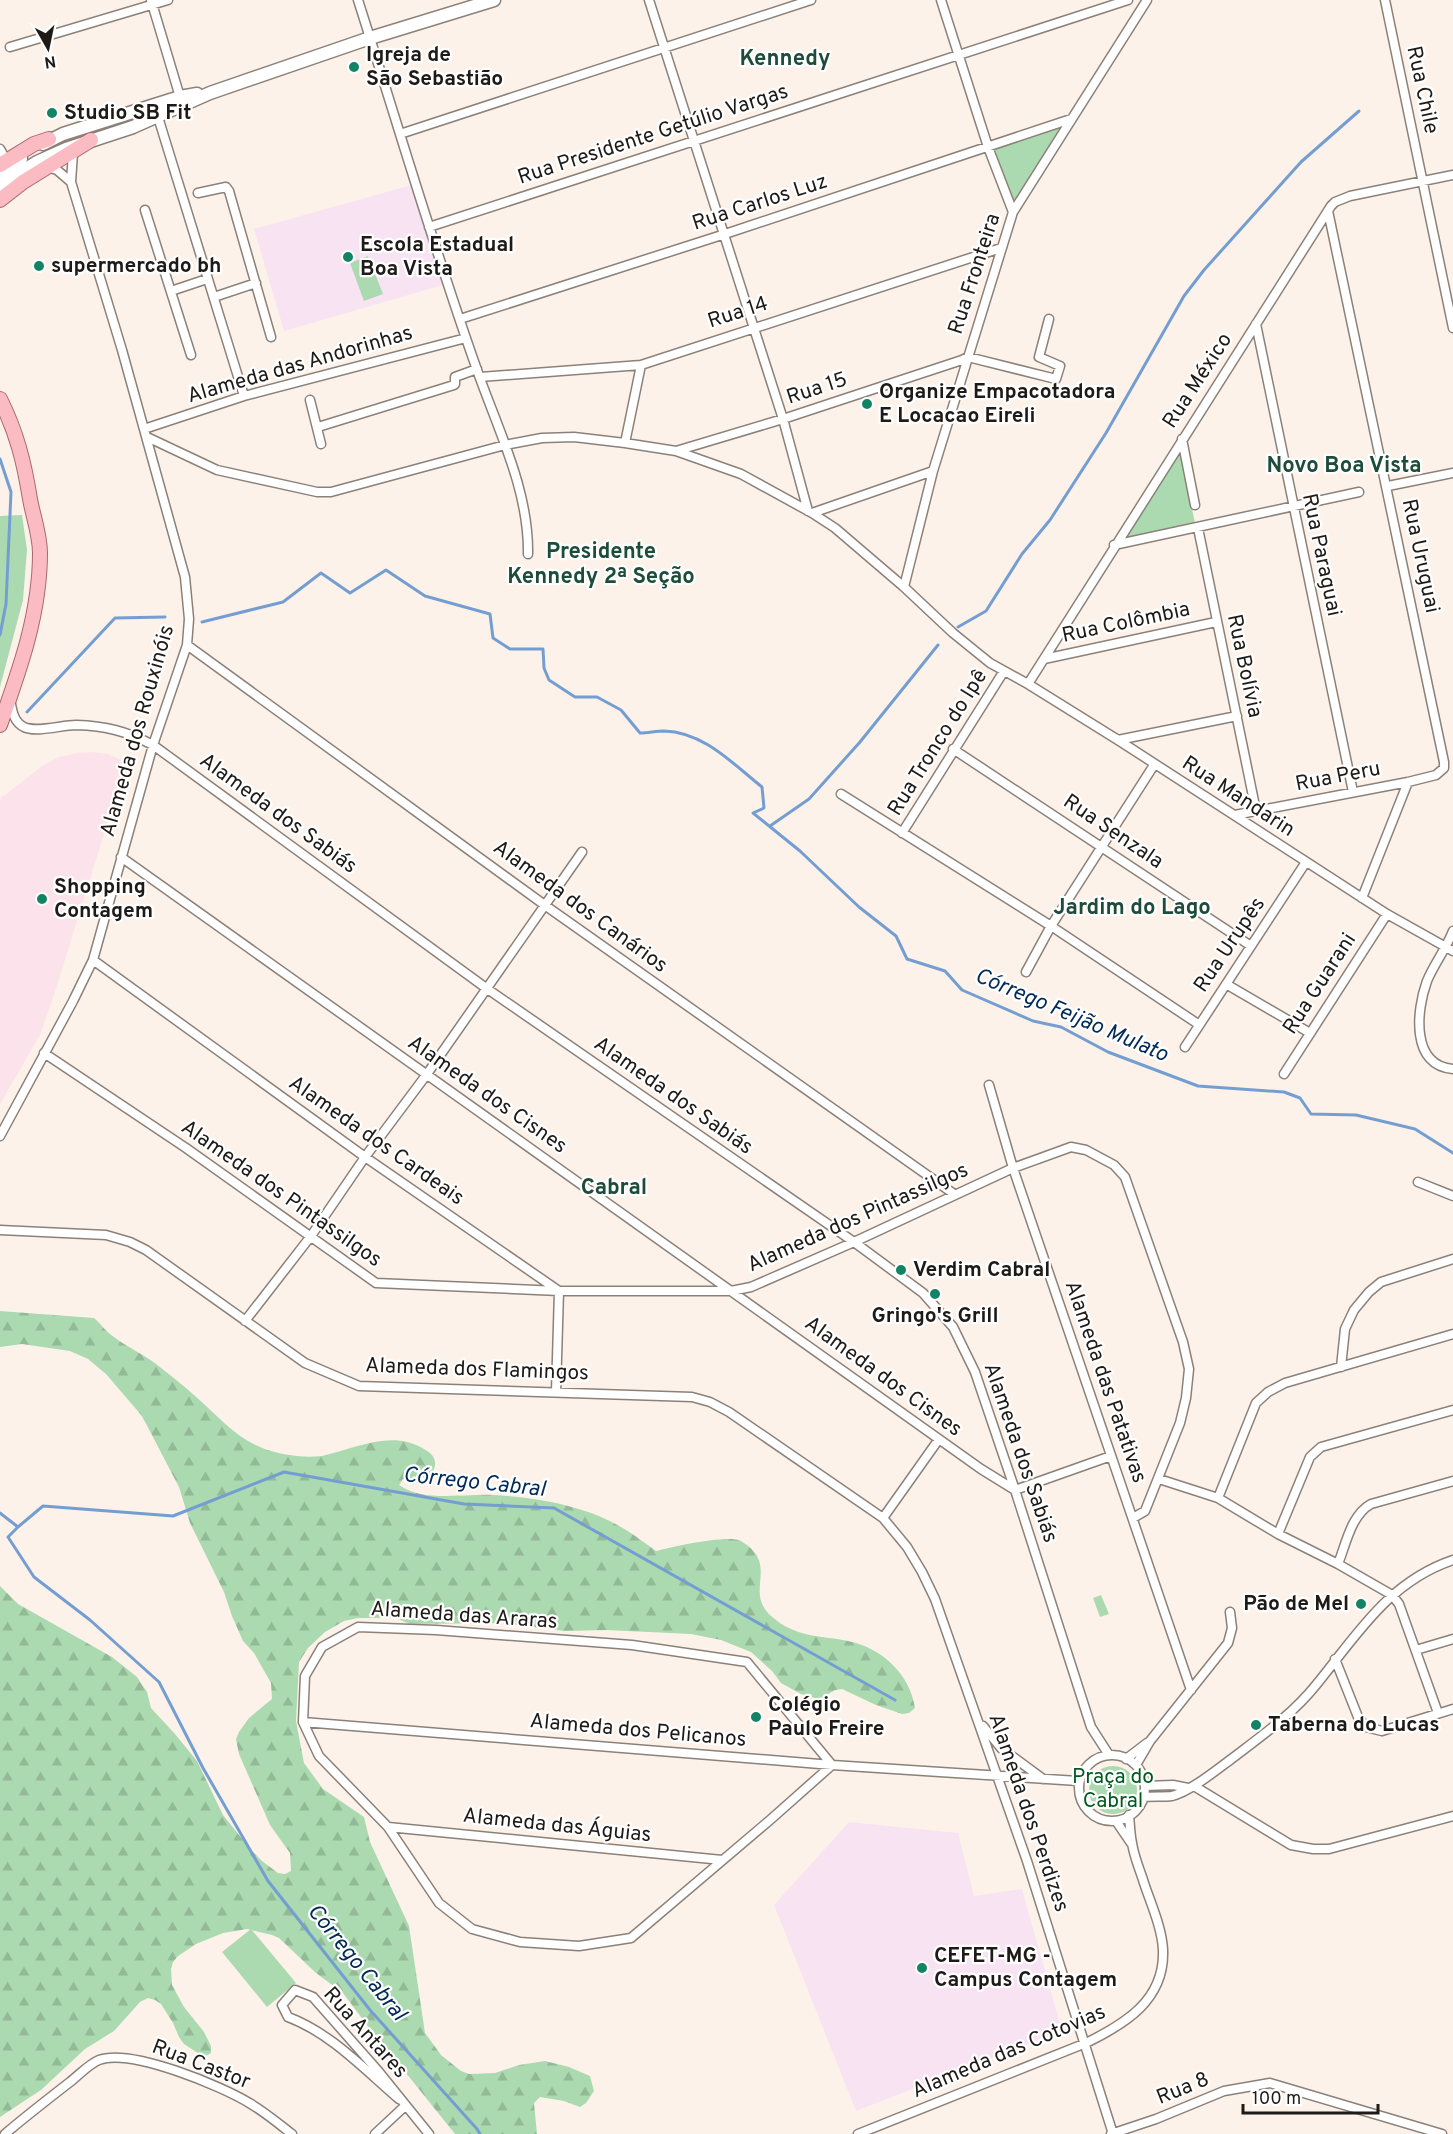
<svg xmlns="http://www.w3.org/2000/svg" width="1453" height="2134" font-family="Overpass,sans-serif">
<style>
.commercial{fill:#fce3eb}
.education{fill:#f8e3f2}
.green{fill:#abd9b0}
.forest{fill:url(#forest-firs)}
.lines{fill:none;stroke-linecap:round;stroke-linejoin:round}
.stream{stroke:#749ed2;stroke-width:3}
.minor-casing{stroke:#8b8179;stroke-width:11}
.secondary-casing{stroke:#8b8179;stroke-width:15}
.primary-casing{stroke:#aa676c;stroke-width:16}
.minor{stroke:#fff;stroke-width:8}
.secondary{stroke:#fff;stroke-width:12}
.primary{stroke:#fabcc2;stroke-width:14}
.poi-dot{fill:#128463;stroke:#fff;stroke-width:2}
.labels{text-anchor:middle;dominant-baseline:central;stroke-width:4.5;stroke-linejoin:round;paint-order:stroke}
.poi-label{font-size:21px;font-weight:bold;fill:#1e1a17;stroke:#fff;text-anchor:start}
.street-label{font-size:21px;fill:#1e1a17;stroke:#fff}
.park-label{font-size:21px;fill:#00591f;stroke:#fff}
.neighbourhood-label{font-size:22px;font-weight:bold;fill:#1d4c3b;stroke:#fff}
.water-label{font-size:22px;font-style:italic;fill:#002a58;stroke:#fff}
</style>
<defs>
<pattern id="forest-firs" width="22" height="20" patternUnits="userSpaceOnUse" patternTransform="scale(1.5)"><rect width="22" height="20" fill="#abd9b0"/><path d="M5 1l3.5 6h-7zM16 11l3.5 6h-7z" fill="#93ba97"/></pattern>
</defs>
<rect width="100%" height="100%" fill="#fdf2e9"/>
<path class="commercial" d="M91 752 108 754 132 765 119 786 54 995 40 1035 0 1104V802L1 798 42 766 59 757 77 753Z"/>
<path class="education" d="M412 185 443 285 284 331 254 229Z
M849 1822 958 1833 974 1896 1022 1889 1062 2031 856 2111 774 1905Z"/>
<path class="green" d="M1071 119 1013 212 988 147Z
M368 256 383 294 364 301 350 263Z
M1180 452 1195 523 1123 538Z
M22 515 27 550 23 600 0 687V516Z
M1101 1595 1109 1614 1100 1617 1093 1598Z
M1089 1790a24 24 0 1 1 48 0a24 24 0 1 1-48 0Z
M251 1929 296 1983 267 2007 222 1952Z"/>
<path class="forest" d="M0 1311 94 1318C101 1324 106 1332 114 1337 127 1347 145 1355 156 1364 169 1374 183 1385 195 1396 227 1424 244 1449 290 1455 300 1457 312 1457 322 1456 355 1449 391 1429 424 1449 429 1452 434 1455 435 1462 437 1479 415 1478 403 1479L399 1485C425 1503 464 1493 494 1495 538 1498 588 1506 626 1530 636 1536 646 1544 656 1551 672 1547 728 1534 741 1541 781 1565 743 1591 771 1616 796 1638 818 1635 848 1641 882 1648 910 1674 915 1708L909 1713 902 1714 876 1705 842 1689 835 1690 822 1698H815L801 1694 781 1683 772 1671 751 1652 721 1640 691 1634 606 1630 565 1631 502 1623 410 1624 396 1618H358L344 1621 325 1632 308 1648 299 1662 296 1721 304 1763 323 1789 364 1817 370 1842 409 1926 425 2033 441 2055 461 2071 469 2074 495 2073 519 2065 545 2061 569 2067 590 2076 594 2091 586 2103 580 2107 564 2101 540 2097 534 2103 537 2134H455L406 2073 388 2053 343 1993 316 1973 279 1938 272 1935 247 1929 223 1933 196 1944 178 1956 173 1962 171 1969 172 1985 184 2007 204 2032 211 2046V2053L204 2057 184 2044 179 2037 173 2023 161 2004 155 2000 148 1998 140 2002 114 2031 85 2049 41 2090 0 2117V1586L18 1604 112 1657 137 1677 147 1692 151 1708 175 1734 197 1761 223 1815 251 1850 262 1861 278 1873 285 1874 291 1871 290 1853 270 1825 239 1754 236 1739 239 1732 249 1718 272 1699 271 1683 254 1653 243 1641 232 1616 224 1592 190 1523 179 1487 142 1416 106 1374 88 1359 70 1351 22 1344 0 1347Z"/>
<g class="lines">
<path class="stream" d="M0 459 11 492 6 604 0 635
M202 622 283 602 321 573 350 593 386 570 425 596 490 614 493 638 510 649H543L544 668 549 680 575 697H597L621 710 640 733C648 733 656 731 664 731 704 732 733 764 762 787L764 808 753 813 800 851 859 907 896 936 907 959 945 971 962 990 1033 1021 1061 1027 1108 1052 1198 1086 1284 1092 1300 1098 1311 1114 1356 1115 1415 1129 1453 1153
M958 627 986 611 1022 554 1050 520 1106 433 1184 296 1204 270 1301 162 1359 111
M27 712 115 618 165 617
M770 826 809 799 860 742 938 645
M0 1513 18 1527 8 1537 34 1577 90 1620 159 1682 203 1768 268 1881 370 2010 477 2129 480 2134
M18 1527 43 1506 173 1516 284 1472 464 1504 554 1508 895 1700"/>
<defs>
<path id="minor" d="M151 0 180 97
M358 0C397 122 433 246 476 367 497 428 529 489 528 554
M649 0 783 419 808 511
M941 0 988 147 1013 212
M1385 0 1453 328
M10 47 168 0
M158 117 244 396
M400 134 811 0
M0 149 6 160
M47 167 57 170 71 182
M198 193 226 187 229 191 271 337
M145 210 191 355
M429 227 1128 0
M171 291 207 279
M214 297 256 283
M460 319 725 234 1071 119
M1256 324 1353 792
M480 377 641 365 1001 248
M310 400 321 444
M318 427 454 385 455 384V377L477 369
M144 429 244 396 466 338
M147 437 217 470 317 492H331L505 445 542 438 574 437 625 443 676 451 741 474 812 513 835 528 904 587 953 633 990 663 1028 684 1118 740 1387 914 1453 951
M1182 439 1195 505
M625 443 641 365
M676 451 783 419 962 360 968 357 1056 379 1060 366 1039 357 1049 319
M1388 486 1453 473
M812 513 933 471
M1198 528 1256 811
M1114 545 1359 492
M904 587 933 471 1013 212 1147 0
M187 645 546 906 954 1194
M1044 659 1216 622
M1028 684 1331 206 1335 202 1350 196 1453 175
M10 699C12 709 13 722 24 727 36 733 62 725 76 725 106 726 126 731 153 745L486 988 854 1242 923 1293 953 1327 975 1372 1015 1490 1091 1727 1109 1755
M1118 740 1237 716
M953 749 1251 946
M841 794 1051 926 1198 1024
M1235 815 1408 782 1436 775 1444 768V762L1328 211
M902 833 1004 671
M121 857 981 1469 1015 1490 1111 1456
M1362 898 1408 782
M1453 931C1446 949 1434 964 1427 981 1416 1011 1411 1066 1453 1069
M93 960 365 1157 559 1291 556 1392
M1026 972 1051 926 1154 765
M1226 984 1310 1033
M1185 1047 1306 862
M44 1053 186 1148 376 1283 559 1291H731L751 1287 854 1242 1013 1168 1071 1147 1086 1150 1114 1165 1125 1177 1183 1342 1189 1369 1186 1398 1180 1423 1145 1511 1133 1518
M1284 1074 1387 914
M989 1085 1013 1168 1191 1690
M0 1136 73 1001 93 960 153 745 187 645 189 619 185 577 122 350 71 182 73 153
M1418 1182 1453 1196
M0 1230 106 1235 130 1242 146 1250 305 1363 359 1386 692 1397 710 1402 729 1412 883 1518 907 1547 922 1572 935 1599 1027 1861 1113 2134
M245 1321 311 1236 365 1157 427 1074 582 852
M1341 1367 1345 1329 1354 1310 1369 1292 1381 1282 1453 1259
M1159 1479 1218 1498 1278 1534 1338 1564 1392 1595 1399 1604 1438 1713
M1218 1498 1256 1403 1268 1392 1285 1383 1453 1334
M883 1518 939 1439
M1278 1534 1310 1457 1321 1447 1453 1410
M1338 1564C1346 1544 1351 1515 1371 1504L1453 1481
M358 1627 436 1630 632 1645 747 1662 832 1765 770 1820 631 1938 579 1946 520 1942 472 1929 439 1903 388 1827 319 1756 303 1722 305 1676 322 1647Z
M1416 1650 1453 1639
M1335 1659 1358 1717 1366 1727 1382 1731 1453 1709
M303 1722 832 1765 1078 1781
M983 1726 1001 1748 1043 1779
M1079 1788a33 33 0 1 1 66 0a33 33 0 1 1-66 0Z
M1126 1759 1147 1743
M1136 1765 1150 1741 1228 1643 1232 1628 1230 1612
M1145 1786 1173 1785 1188 1788
M1194 1786 1291 1845 1313 1849H1329L1453 1816
M1144 1797C1153 1796 1163 1797 1172 1796 1189 1792 1215 1771 1230 1760 1260 1737 1292 1715 1316 1685 1357 1635 1388 1582 1453 1560
M1116 1821 1131 1843
M388 1827 722 1860
M399 2099C365 2070 331 2033 288 2017L282 2005 295 1990 313 1997 379 2072 429 2134
M5 2134C26 2116 48 2099 70 2082 79 2075 89 2064 99 2060 131 2048 222 2086 251 2104 266 2113 279 2124 292 2134
M375 2134 405 2106
M858 2134 1086 2043C1125 2024 1165 2000 1163 1950 1162 1928 1151 1904 1144 1883 1140 1870 1134 1857 1132 1843 1130 1834 1130 1825 1129 1815
M1111 2134 1156 2119 1224 2091 1270 2083 1442 2134"/>
<path id="secondary" d="M43 144 63 134 180 97 197 94
M0 174 21 159
M0 186 37 162 66 149 133 127 210 93 370 38 494 0"/>
<path id="primary" d="M0 165 34 144 49 139
M0 200 23 182 91 140
M0 399C17 433 24 462 30 499 33 516 40 535 40 553 40 613 20 669 0 725"/>
</defs>
<use href="#minor" class="minor-casing"/>
<use href="#secondary" class="secondary-casing"/>
<use href="#primary" class="primary-casing"/>
<use href="#minor" class="minor"/>
<use href="#secondary" class="secondary"/>
<use href="#primary" class="primary"/>
</g>
<g class="poi-dot">
<circle cx="354" cy="67" r="6"/>
<circle cx="52" cy="113" r="6"/>
<circle cx="348" cy="257" r="6"/>
<circle cx="39" cy="266" r="6"/>
<circle cx="867" cy="404" r="6"/>
<circle cx="42" cy="899" r="6"/>
<circle cx="901" cy="1270" r="6"/>
<circle cx="935" cy="1294" r="6"/>
<circle cx="1361" cy="1604" r="6"/>
<circle cx="756" cy="1717" r="6"/>
<circle cx="1256" cy="1725" r="6"/>
<circle cx="922" cy="1968" r="6"/>
</g>
<g class="labels">
<g class="poi-label">
<text x="366" y="55">Igreja de<tspan x="366" dy="24">São Sebastião</tspan></text>
<text x="64" y="113">Studio SB Fit</text>
<text x="360" y="245">Escola Estadual<tspan x="360" dy="24">Boa Vista</tspan></text>
<text x="51" y="266">supermercado bh</text>
<text x="879" y="392">Organize Empacotadora<tspan x="879" dy="24">E Locacao Eireli</tspan></text>
<text x="54" y="887">Shopping<tspan x="54" dy="24">Contagem</tspan></text>
<text x="913" y="1270">Verdim Cabral</text>
<text x="935" y="1316" text-anchor="middle">Gringo's Grill</text>
<text x="1349" y="1604" text-anchor="end">Pão de Mel</text>
<text x="768" y="1705">Colégio<tspan x="768" dy="24">Paulo Freire</tspan></text>
<text x="1268" y="1725">Taberna do Lucas</text>
<text x="934" y="1956">CEFET-MG -<tspan x="934" dy="24">Campus Contagem</tspan></text>
</g>
<g class="street-label">
<text transform="translate(1422 90) rotate(78)">Rua Chile</text>
<text transform="translate(653 135) rotate(-18)">Rua Presidente Getúlio Vargas</text>
<text transform="translate(760 203) rotate(-18)">Rua Carlos Luz</text>
<text transform="translate(975 274) rotate(-72)">Rua Fronteira</text>
<text transform="translate(738 313) rotate(-18)">Rua 14</text>
<text transform="translate(300 365) rotate(-16)">Alameda das Andorinhas</text>
<text transform="translate(1198 381) rotate(-57)">Rua México</text>
<text transform="translate(817 389) rotate(-18)">Rua 15</text>
<text transform="translate(1321 555) rotate(78)">Rua Paraguai</text>
<text transform="translate(1420 556) rotate(78)">Rua Uruguai</text>
<text transform="translate(1126 623) rotate(-12)">Rua Colômbia</text>
<text transform="translate(1244 666) rotate(78)">Rua Bolívia</text>
<text transform="translate(138 731) rotate(-74)">Alameda dos Rouxinóis</text>
<text transform="translate(938 743) rotate(-58)">Rua Tronco do Ipê</text>
<text transform="translate(1338 777) rotate(-11)">Rua Peru</text>
<text transform="translate(1238 797) rotate(33)">Rua Mandarin</text>
<text transform="translate(278 814) rotate(36)">Alameda dos Sabiás</text>
<text transform="translate(1113 832) rotate(34)">Rua Senzala</text>
<text transform="translate(580 907) rotate(36)">Alameda dos Canários</text>
<text transform="translate(1230 945) rotate(-56)">Rua Urupês</text>
<text transform="translate(1320 984) rotate(-57)">Rua Guarani</text>
<text transform="translate(487 1095) rotate(35)">Alameda dos Cisnes</text>
<text transform="translate(673 1096) rotate(35)">Alameda dos Sabiás</text>
<text transform="translate(376 1141) rotate(35)">Alameda dos Cardeais</text>
<text transform="translate(281 1194) rotate(35)">Alameda dos Pintassilgos</text>
<text transform="translate(858 1218) rotate(-24)">Alameda dos Pintassilgos</text>
<text transform="translate(477 1370) rotate(2)">Alameda dos Flamingos</text>
<text transform="translate(883 1377) rotate(36)">Alameda dos Cisnes</text>
<text transform="translate(1105 1382) rotate(71)">Alameda das Patativas</text>
<text transform="translate(1020 1453) rotate(71)">Alameda dos Sabiás</text>
<text transform="translate(464 1616) rotate(4)">Alameda das Araras</text>
<text transform="translate(638 1731) rotate(5)">Alameda dos Pelicanos</text>
<text transform="translate(1028 1813) rotate(71)">Alameda dos Perdizes</text>
<text transform="translate(557 1826) rotate(6)">Alameda das Águias</text>
<text transform="translate(365 2033) rotate(48)">Rua Antares</text>
<text transform="translate(1009 2052) rotate(-23)">Alameda das Cotovias</text>
<text transform="translate(201 2065) rotate(21)">Rua Castor</text>
<text transform="translate(1183 2089) rotate(-22)">Rua 8</text>
</g>
<g class="park-label">
<text x="1113" y="1777">Praça do<tspan x="1113" dy="24">Cabral</tspan></text>
</g>
<g class="neighbourhood-label">
<text x="785" y="59">Kennedy</text>
<text x="1344" y="466">Novo Boa Vista</text>
<text x="601" y="552">Presidente<tspan x="601" dy="25">Kennedy 2ª Seção</tspan></text>
<text x="1132" y="908">Jardim do Lago</text>
<text x="614" y="1188">Cabral</text>
</g>
<g class="water-label">
<text transform="translate(1071 1016) rotate(23)">Córrego Feijão Mulato</text>
<text transform="translate(474 1483) rotate(6)">Córrego Cabral</text>
<text transform="translate(356 1963) rotate(51)">Córrego Cabral</text>
</g>
</g>
<g transform="translate(48 48) rotate(171)" stroke="#ffffff" stroke-width="4.5" paint-order="stroke">
<path d="M0-4.5L10 22L0 15L-10 22Z" fill="#1e1a17"/>
<text y="-9" font-size="16" font-weight="bold" text-anchor="middle" fill="#1e1a17">N</text>
</g>
<path d="M1243 2104v9h135v-9" fill="none" stroke="#1e1a17" stroke-width="3"/>
<text x="1252" y="2104" font-size="18" fill="#1e1a17" stroke="#ffffff" stroke-width="4.5" paint-order="stroke">100 m</text>
</svg>
